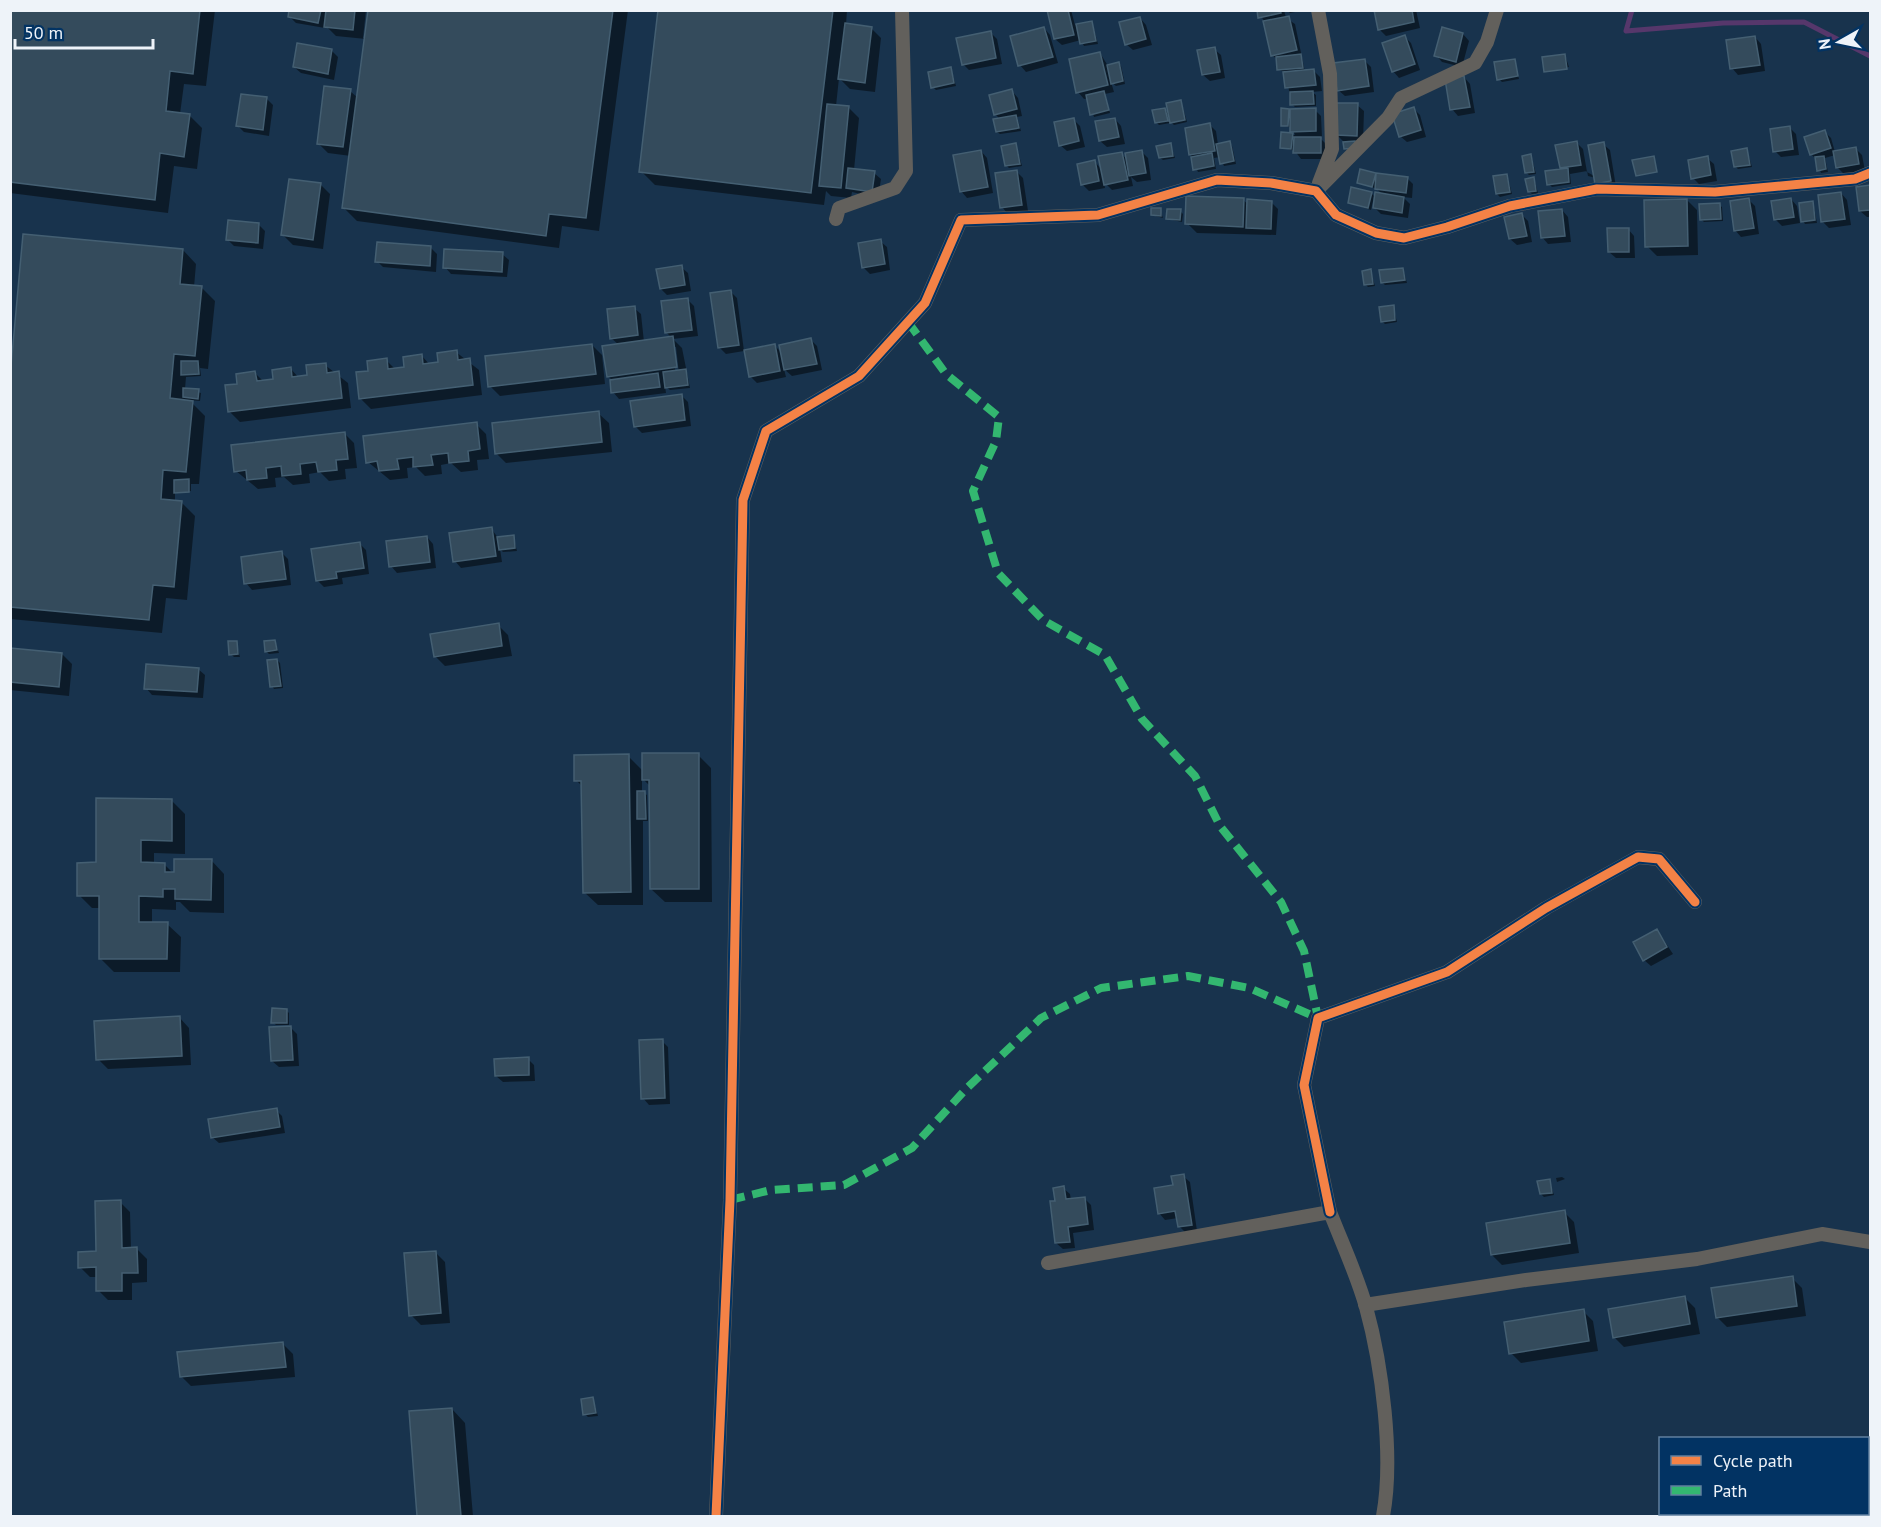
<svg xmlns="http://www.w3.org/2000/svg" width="1881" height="1527" font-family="'PT Sans',sans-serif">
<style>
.shadow{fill:#0007;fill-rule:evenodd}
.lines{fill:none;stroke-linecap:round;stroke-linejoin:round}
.stream{stroke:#56376b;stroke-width:5}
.building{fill:#344b5c;stroke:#445f72;stroke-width:1.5}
.street{stroke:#62605c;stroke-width:14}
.quiet{stroke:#33b770;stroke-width:8;stroke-dasharray:15 8;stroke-linecap:butt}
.cycleway-casing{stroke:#023363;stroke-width:13}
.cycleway{stroke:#f48246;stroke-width:9}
</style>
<rect width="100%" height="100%" fill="#18334d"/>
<path class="shadow" d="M11 10H215L206 86 184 84 180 114 189 115 202 128 197 169 174 166 168 213 10 193Z
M291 10H366L363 38H366L370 10H628L599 231 562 226 559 248 357 221 344 208 351 156 328 153 318 143 350 91 358 98 366 39 336 36 325 25V28L296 23 290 17Z
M660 10H847L846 25 871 28 881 38 875 92 850 89 839 78 836 106 849 108 859 118 854 170 874 173 881 179 878 198 852 192 851 198 831 196 826 191 824 205 655 185 641 171Z
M1048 10H1071L1075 25 1092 22 1098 44 1084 46 1081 40 1062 45 1055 39Z
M1258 10H1284L1286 18 1295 24 1305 72 1314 71 1320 77 1322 91 1312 92 1316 95V106L1295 107 1292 104 1285 72 1279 70 1278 60 1272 55 1265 23Z
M1287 10H1300V11L1290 13Z
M1375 10H1416L1420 28 1386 36 1379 29Z
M1140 18 1146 25 1152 45 1133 50 1126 44Z
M1044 28 1050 35 1058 63 1026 72 1020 65Z
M991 33 997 39 1002 64 969 70 963 64Z
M1463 34 1469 41 1462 67 1442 62 1436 55Z
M1404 36 1411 43 1420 70 1399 78 1393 71Z
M1755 37 1761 44 1765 71 1738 75 1732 68Z
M1214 49 1221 55 1225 78 1210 81 1203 75Z
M331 50 338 57 334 80 301 73 294 67Z
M1100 53 1108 66 1119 64 1121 66 1125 84 1116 86 1111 82 1114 92 1105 94 1110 113 1094 117 1088 98 1084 99 1078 92Z
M1565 55 1569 67 1546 72 1544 58Z
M1364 60 1371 67 1374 92 1345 96 1338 90Z
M1514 60 1519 79 1502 82 1499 79Z
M951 69 956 86 936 90 933 87Z
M1464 77 1470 84 1475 113 1458 116 1452 109Z
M1012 91 1018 98 1022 116 1017 117 1021 131 1000 134 997 132 1000 119 995 114Z
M267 99 273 105 269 136 244 132 238 126Z
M1181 101 1187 122 1174 125 1169 120 1170 123 1159 125 1157 123 1165 110 1170 115Z
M1357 105 1364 111 1363 141H1353L1348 151 1344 142 1337 135Z
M1414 109 1420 115 1426 137 1407 142 1400 136Z
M1288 110 1292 114 1315 110 1321 116 1322 137H1319L1327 145V159H1301L1295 151 1281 147 1283 133 1295 135 1292 128 1282 125Z
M1073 119 1080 126 1085 147 1067 151 1060 145Z
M1115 119 1121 126 1125 144 1107 147 1100 141Z
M1210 125 1216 131 1218 145 1229 143 1232 146 1236 164 1224 166 1220 157 1214 158 1216 169 1198 172 1191 155Z
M1789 127 1796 134 1799 155 1781 157 1775 151Z
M1824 131 1831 138 1835 152 1856 149 1862 155 1865 171 1844 174 1837 167 1835 155 1825 158 1828 172 1821 173 1817 160 1811 154Z
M1577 143 1583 149 1587 172 1596 177 1603 144 1610 150 1616 187 1603 190 1596 178 1588 176 1587 171 1570 174 1571 184 1552 187 1549 184 1564 170 1561 168Z
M1016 145 1022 166 1009 168 1006 165Z
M1170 145 1175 158 1163 160 1160 158Z
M1747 150 1752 167 1738 169 1735 166Z
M981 151 987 158 993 193 967 198 961 191Z
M1141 151 1148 158 1151 180 1137 182 1131 177 1133 186 1112 190 1104 182 1105 188 1089 191 1082 184 1095 162 1102 170 1121 153 1127 160Z
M1531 155 1536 174 1529 175 1526 172Z
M1707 158 1714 164 1717 181 1699 184 1693 178Z
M1016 171 1023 178 1028 211 1008 214 1002 207Z
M1375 174 1377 177 1407 178 1413 184 1412 198 1403 197 1410 204 1408 218 1381 214 1375 208 1383 195 1377 189 1358 182Z
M1507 175 1512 194 1500 197 1497 194Z
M1534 179 1538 193 1532 194 1529 191Z
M320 184 330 194 323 249 293 245 283 235Z
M1870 187V217H1867L1860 211 1858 188Z
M1371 193 1374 196 1371 210 1349 203Z
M1841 193 1847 200 1851 225 1829 228 1823 222Z
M1791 199 1797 206 1800 223 1782 226 1776 220 1773 202Z
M1243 200 1249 205 1271 202 1278 209 1276 235 1197 233 1187 223Z
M1687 200 1697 210 1698 255 1657 256 1647 246Z
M1749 200 1755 206 1759 234 1741 237 1735 230Z
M1813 203 1817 223 1805 224 1803 221Z
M1719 205 1722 207 1723 221 1704 222 1701 219Z
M1160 210 1163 218 1152 215Z
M1562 210 1568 217 1571 242 1548 244 1542 237Z
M1180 211 1183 214 1182 222 1168 219Z
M1522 215 1528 221 1532 242 1517 245 1510 239Z
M259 225 265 231 263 249 234 246 227 239Z
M1628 229 1634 236 1635 258H1616L1609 252Z
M880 241 887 247 890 270 870 274 863 267Z
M431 248 437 254 436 272 383 267 377 261Z
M183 250 196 264 194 287H201L215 301 208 369 200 368 201 376 186 377 185 389 201 393 200 401 189 400 205 416 199 484H191V491L175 492V502H181L195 516 187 600 166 598 162 633 10 619V394Z
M502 254 509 260 507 277 451 274 445 267Z
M681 267 688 273 691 291 667 295 661 289Z
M1403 269 1407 283 1385 285 1382 282Z
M1370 270 1375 286 1368 287 1366 285Z
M731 292 737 298 744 351 726 354 719 347Z
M688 300 694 306 698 336 673 339 682 348 690 388 670 390 665 386 666 393 619 399 613 392V381L608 376 619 345 611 338 634 308 641 314 644 342 672 338 666 332ZM672 347H676L679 374 676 375Z
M1393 307 1397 322 1385 324 1382 321Z
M811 340 817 346 822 370 792 376 784 369 786 377 757 383 751 377 775 346 782 353Z
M592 345 602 355 605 384 500 396 490 386Z
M456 352 479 370 482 395 371 409 361 399 386 360 395 369 406 368 422 356 430 365 440 364Z
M325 365 348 383 351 408 240 422 230 412 239 385 255 373 264 382 275 381 291 369 299 378 309 377Z
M681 395 688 402 691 426 642 433 635 426Z
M598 413 609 423 612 452 506 463 496 453Z
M476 424 486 434 489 459 477 460 478 470 461 472 451 463 441 465 442 474 425 476 416 467 407 468 408 478 390 480 368 462Z
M344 433 354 443 357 468 345 469 346 479 329 481 320 472 309 474 310 483 293 485 284 477 275 478 276 487 258 489 236 471Z
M491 528 498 538 513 536 517 551 503 552 500 549 502 562 461 568 455 561Z
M427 537 433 544 436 568 397 573 391 566Z
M360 544 366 550 369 574 342 578 343 584 324 587 317 580Z
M282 553 288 559 291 585 252 590 246 583Z
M498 625 508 635 512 656 445 666 435 656Z
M275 641 279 653 269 654 266 651Z
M236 642 240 657H234L231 654Z
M10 649 62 654 72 664 69 696 10 690Z
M277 660 280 663 283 688 274 689 272 686Z
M198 669 205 675 203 698 152 695 146 688Z
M698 755 711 768 712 902H665L651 889V787L642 778V792L647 795 648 821H643V905H598L584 892 583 787 576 780 628 756 643 771Z
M172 801 185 814V854L154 853V864H164L173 873 211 860 224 874V913L190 912 180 902H176V910L152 909V924H167L181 937 180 972H114L100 958 101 908H92L79 895 97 864Z
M1657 930 1673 954 1651 966 1644 960Z
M286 1010 289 1013V1025H276L273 1022Z
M179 1017 189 1028 191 1065 108 1069 98 1059Z
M291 1028 297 1034 299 1066 279 1067 272 1061Z
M662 1041 668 1047 670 1104 649 1105 643 1098Z
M528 1059 534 1065 535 1081 503 1082 496 1076Z
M276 1110 282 1116 285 1133 219 1143 212 1137Z
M1183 1176 1190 1182 1197 1231 1186 1233 1179 1226 1178 1218 1165 1220 1159 1213Z
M1562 1177 1565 1179 1557 1182 1556 1178Z
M1549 1181 1554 1195 1544 1197 1541 1194Z
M1063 1188 1070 1194 1071 1200 1084 1198 1091 1205 1094 1230 1073 1233 1075 1248 1063 1249 1056 1243V1202Z
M120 1202 130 1212 131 1249H137L147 1259V1282L132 1283V1300H108L98 1290V1277H90L80 1267 97 1253Z
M1564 1212 1574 1222 1579 1253 1502 1265 1492 1255Z
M435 1252 445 1262 450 1323 421 1325 411 1315Z
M1792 1278 1802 1288 1806 1316 1727 1327 1717 1317Z
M1685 1298 1695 1308 1700 1334 1624 1347 1614 1337Z
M1583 1311 1593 1321 1598 1351 1521 1363 1511 1353Z
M283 1344 293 1354 295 1377 191 1386 181 1376Z
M593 1399 598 1416 588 1417 585 1414Z
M452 1409 465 1423 473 1516H419L410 1412Z"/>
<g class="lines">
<path class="stream" d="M1632 10 1626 31 1723 23 1804 22 1870 56"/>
</g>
<path class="building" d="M10 10H200L193 74 170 71 166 111 190 114 184 157 160 153 155 200 10 182Z
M289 10H321L318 23 288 17Z
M326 10H355L353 30 324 27Z
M368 10H613L586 218 549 214 546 236 342 208Z
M658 10H833L811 193 639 172Z
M1047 10H1068L1074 35 1054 39Z
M1257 10H1280L1281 13 1258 18Z
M1374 10H1412L1414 22 1378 30Z
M1289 16 1297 50 1271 56 1263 21Z
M1140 17 1146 39 1125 45 1119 22Z
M1092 21 1096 41 1080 44 1076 24Z
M845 23 872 27 865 83 838 79Z
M1044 27 1053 57 1018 66 1010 36Z
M1442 27 1463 33 1456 62 1434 56Z
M991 31 996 58 962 65 956 38Z
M1405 35 1415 64 1392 72 1382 43Z
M1755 36 1760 65 1730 69 1726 40Z
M297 43 332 49 328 74 293 67Z
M1215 47 1220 72 1202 75 1197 50Z
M1100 52 1108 85 1076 93 1069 59Z
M1301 54 1303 68 1277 70 1276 57Z
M1565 54 1567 69 1544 72 1542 57Z
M1365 59 1369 86 1337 91 1333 63Z
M1515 59 1518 76 1497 80 1494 62Z
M1119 62 1123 81 1111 84 1107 65Z
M951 67 954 83 931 88 928 72Z
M1314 69 1316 85 1285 88 1283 72Z
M1464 76 1470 107 1450 110 1445 79Z
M324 86 351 89 343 147 317 144Z
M1012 89 1017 109 994 115 989 95Z
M1104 91 1109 110 1090 115 1086 95Z
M1313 91 1314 104 1290 105V92Z
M241 94 267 97 263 130 236 126Z
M1181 100 1185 120 1170 123 1166 103Z
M1336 103H1358L1357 136 1336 135Z
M827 104 849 106 841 188 819 186Z
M1414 107 1421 130 1399 137 1392 114Z
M1165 108 1168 121 1155 123 1152 110Z
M1281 108 1289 109 1288 126H1281Z
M1316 108V131L1290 132V109Z
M1016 115 1019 128 996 132 993 119Z
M1074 118 1079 141 1059 146 1054 122Z
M1115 118 1119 137 1099 141 1095 121Z
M1210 123 1215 151 1189 155 1185 128Z
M1790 126 1793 149 1773 152 1770 129Z
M1825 130 1831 148 1810 155 1804 137Z
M1281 132 1293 133 1291 149 1280 148Z
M1294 137H1321V153H1293Z
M1230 141 1234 161 1220 164 1216 144Z
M1355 141V148L1344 149 1343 142Z
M1577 141 1581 165 1560 168 1555 145Z
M1604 142 1611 181 1595 184 1588 145Z
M1016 143 1020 164 1005 166 1001 146Z
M1171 143 1173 156 1159 158 1156 146Z
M1856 147 1859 164 1836 168 1833 151Z
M1747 148 1750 165 1734 167 1731 151Z
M981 150 988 187 960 192 953 155Z
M1142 150 1146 173 1129 176 1125 153Z
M1122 152 1128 180 1104 185 1098 156Z
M1212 153 1214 166 1193 170 1191 157Z
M1531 154 1534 172 1525 173 1522 156Z
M1654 156 1657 172 1636 176 1632 160Z
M1708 156 1711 175 1691 179 1688 160Z
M1824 156 1826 169 1817 171 1815 157Z
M1095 160 1099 181 1081 185 1077 164Z
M848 168 875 171 872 192 846 188Z
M1568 168 1569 182 1547 185 1545 171Z
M1360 169 1376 173 1372 187 1357 183Z
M1017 170 1022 205 1000 208 995 173Z
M1376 173 1408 177 1406 193 1375 189Z
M1507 174 1510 192 1496 194 1493 176Z
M1534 177 1536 191 1528 192 1525 179Z
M289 179 321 183 313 240 281 235Z
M1870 185V210L1859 211 1856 187Z
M1351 187 1372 192 1368 208 1348 203Z
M1375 192 1404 197 1402 213 1373 208Z
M1841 192 1845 219 1821 222 1818 195Z
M1186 196 1244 198 1243 227 1185 224Z
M1749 198 1754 228 1734 231 1730 201Z
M1791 198 1794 217 1774 220 1771 201Z
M1247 199 1272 201 1271 229 1246 228Z
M1687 199 1688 246 1645 247 1644 200Z
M1813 201 1815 220 1801 222 1799 203Z
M1720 203 1721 219 1700 220 1699 204Z
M1151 208H1161V216L1151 215Z
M1167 209H1181L1180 220 1166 219Z
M1562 209 1565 236 1541 238 1538 211Z
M1522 213 1527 236 1509 239 1504 217Z
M228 220 259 223 258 243 226 240Z
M1607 228H1629V252H1608Z
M23 234 183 249 180 284 202 286 195 356 174 354 170 398 193 401 186 472 163 470 161 499 182 501 174 587 153 585 149 620 10 607V377Z
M881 239 885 264 862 268 858 243Z
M377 242 431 246 430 266 375 262Z
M444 249 503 252 502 272 443 268Z
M682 265 685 285 660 289 656 269Z
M1403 268 1405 280 1381 283 1379 270Z
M1371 269 1373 284 1364 285 1362 271Z
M731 290 739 345 718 348 710 293Z
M688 298 692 330 665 333 661 301Z
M1394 305 1395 320 1381 322 1379 307Z
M635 306 638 335 610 339 607 309Z
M673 336 677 367 607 377 602 346Z
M811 338 817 364 784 370 779 345Z
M592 344 596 374 488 387 485 356Z
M775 344 780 371 749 377 744 350Z
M457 350 458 360 470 358 473 385 359 399 356 372 368 371 367 361 387 358 388 369 404 367 403 357 422 354 423 364 438 362 437 353Z
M181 361H198L199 374 181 375Z
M326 363 327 373 339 371 342 398 228 412 225 385 237 384 236 374 255 371 257 381 273 379 272 370 291 367 292 377 307 375 306 365Z
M686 369 688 385 665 388 663 372Z
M658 373 660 387 611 393 610 380Z
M183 388 199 389 198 399 183 397Z
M682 394 685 420 634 427 630 401Z
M599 411 602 442 495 454 492 423Z
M477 422 480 449 468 451 469 461 449 463 448 453 431 455 433 465 413 467V457L397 459 399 469 379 471 377 461 366 463 363 436Z
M345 432 348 459 336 460 337 470 318 472 316 462 300 464 301 474 282 476 281 466 266 468 267 478 247 480 246 470 234 472 231 445Z
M189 479V492L174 493V480Z
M492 527 496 556 453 562 449 533Z
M514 535 515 548 499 550 497 537Z
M427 536 430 562 389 567 386 541Z
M360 542 364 568 336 572 337 578 316 581 311 549Z
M282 551 286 579 244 584 241 557Z
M499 623 502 646 434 657 430 634Z
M275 640 277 650 265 652 264 641Z
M228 641H237L238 654 229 655Z
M10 648 62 653 59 687 10 682Z
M277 659 281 686 270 687 267 660Z
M146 664 199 668 197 692 144 689Z
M642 753H699V889H650L649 780H642Z
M629 754 631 892 583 893 581 781H574V755Z
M637 791H645L646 819H637Z
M96 798 172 799V841L141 840V862L165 863V872H174V859H212L211 900 175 899V889H163V897L139 896V922H168L167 959H99V896H77V863L96 862Z
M1657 929 1667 947 1643 961 1633 942Z
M272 1008 287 1009V1023H271Z
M180 1016 182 1056 96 1060 94 1021Z
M291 1026 293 1060 271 1061 269 1027Z
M663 1039 665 1098 641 1099 639 1040Z
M529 1057V1075L495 1076 494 1059Z
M277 1108 280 1127 211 1138 208 1119Z
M1184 1174 1192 1225 1178 1227 1175 1211 1158 1214 1154 1188 1173 1185 1171 1176Z
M1550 1179 1552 1193 1540 1194 1537 1181Z
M1064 1186 1066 1199 1085 1197 1088 1224 1068 1227 1070 1242 1055 1243 1050 1201H1055L1053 1188Z
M121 1200 122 1248 137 1247 138 1273H122V1291H96V1267L78 1268V1252L96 1251 95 1201Z
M1565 1210 1570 1243 1491 1255 1486 1223Z
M436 1251 441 1313 409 1316 404 1253Z
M1793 1276 1797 1306 1716 1318 1711 1288Z
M1685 1296 1690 1324 1613 1338 1608 1309Z
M1584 1309 1589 1341 1509 1354 1504 1322Z
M283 1342 286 1367 180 1377 177 1352Z
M593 1397 596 1413 583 1415 581 1399Z
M452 1408 461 1516H417L409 1411Z"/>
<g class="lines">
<path class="street" d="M1318 10 1330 74 1332 149 1319 183
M1316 191 1388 118 1401 98 1475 63 1487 42 1497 10
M836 219 839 208 895 188 906 171 902 10
M1330 1212 1304 1085 1318 1018 1447 972 1546 908 1638 857 1659 859 1695 902
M1048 1263 1330 1212C1342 1243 1357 1275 1366 1307 1382 1365 1394 1457 1383 1516
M1365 1305 1526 1280 1697 1259 1822 1234 1870 1242
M716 1516 730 1200 743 500 766 431 859 376 925 303 961 220 1098 215 1217 180 1271 183 1316 191 1336 215 1376 233 1404 238 1447 227 1510 206 1597 189 1715 192 1855 179 1870 173"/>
<path class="quiet" d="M908 322 946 374 999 417 996 441 973 491 998 573 1043 620 1105 655 1142 719 1195 776 1220 826 1281 902 1304 951 1318 1018
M730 1200 771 1190 844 1185 912 1148 966 1089 1041 1018 1101 988 1188 976 1249 988 1318 1018"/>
<defs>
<path id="cycleway" d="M1330 1212 1304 1085 1318 1018 1447 972 1546 908 1638 857 1659 859 1695 902
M716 1516 730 1200 743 500 766 431 859 376 925 303 961 220 1098 215 1217 180 1271 183 1316 191 1336 215 1376 233 1404 238 1447 227 1510 206 1597 189 1715 192 1855 179 1870 173"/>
</defs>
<use href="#cycleway" class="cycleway-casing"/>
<use href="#cycleway" class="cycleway"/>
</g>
<rect width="1881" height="1527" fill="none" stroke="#eef3f9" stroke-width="24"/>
<rect x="1659" y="1437" width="210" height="78" fill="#023363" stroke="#60809f" stroke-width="1.5"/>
<rect x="1671" y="1456" width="30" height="9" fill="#f48246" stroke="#60809f" stroke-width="1.5"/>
<text x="1713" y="1467" font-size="18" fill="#eef3f9">Cycle path</text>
<rect x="1671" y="1486" width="30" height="9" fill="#33b770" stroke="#60809f" stroke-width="1.5"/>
<text x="1713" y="1497" font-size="18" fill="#eef3f9">Path</text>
<g transform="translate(1839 42) rotate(261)" stroke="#023363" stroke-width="4.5" paint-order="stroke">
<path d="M0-4.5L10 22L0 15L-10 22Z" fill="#eef3f9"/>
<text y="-9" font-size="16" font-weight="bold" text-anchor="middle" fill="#eef3f9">N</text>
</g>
<path d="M15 39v9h138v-9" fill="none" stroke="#eef3f9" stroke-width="3"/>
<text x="24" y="39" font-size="18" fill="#eef3f9" stroke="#023363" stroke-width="4.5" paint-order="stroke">50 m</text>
</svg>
